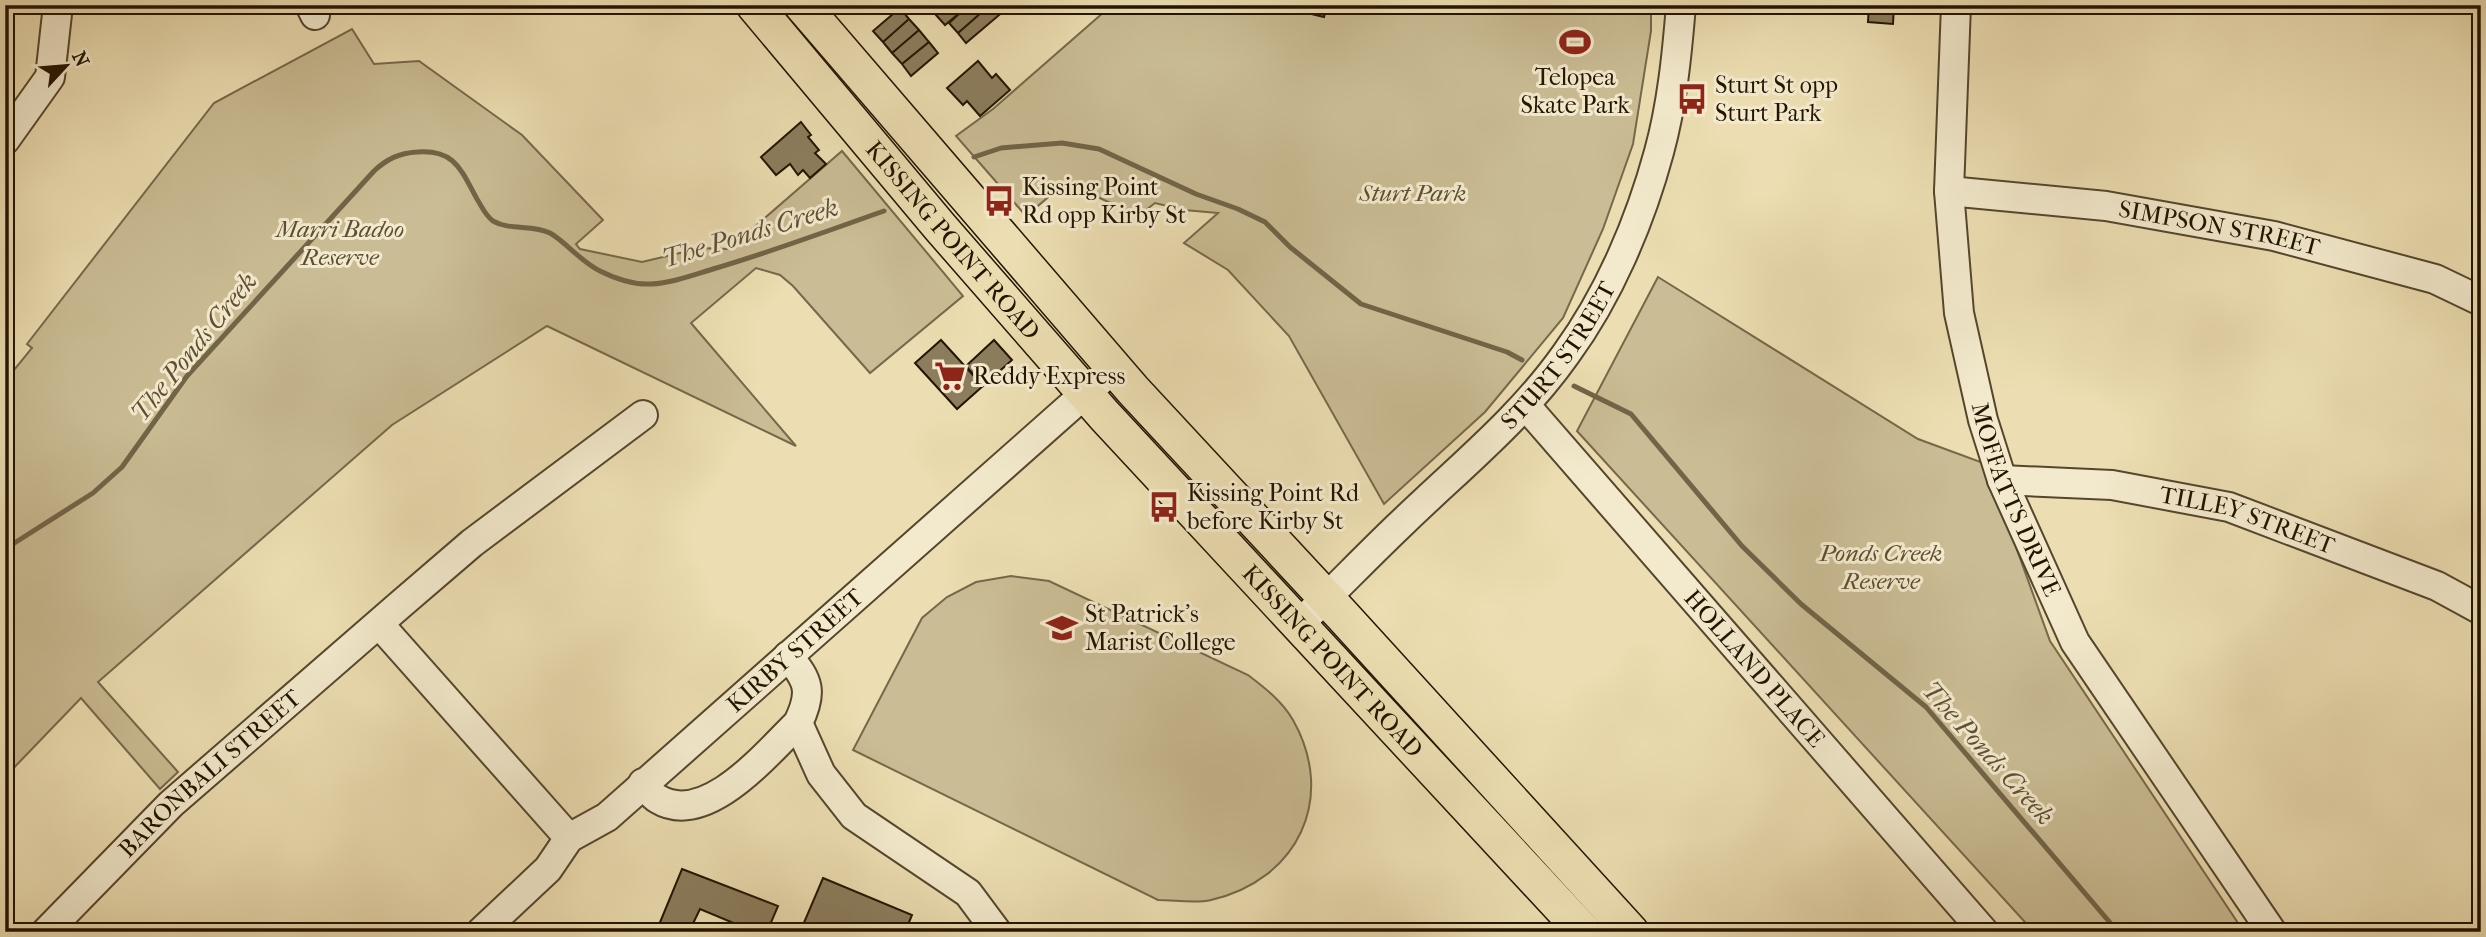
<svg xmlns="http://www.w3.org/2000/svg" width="2486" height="937" font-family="'IM FELL French Canon',serif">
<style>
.green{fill:#cabc94;stroke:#76684a;stroke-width:2}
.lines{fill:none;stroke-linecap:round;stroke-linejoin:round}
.stream{stroke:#726447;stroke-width:5}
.building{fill:#8b7d5d;stroke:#221401;stroke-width:2}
.minor-casing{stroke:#54462d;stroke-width:32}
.major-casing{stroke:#221401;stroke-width:38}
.minor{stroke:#f3eacd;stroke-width:28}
.major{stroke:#ecdeb2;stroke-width:35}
.labels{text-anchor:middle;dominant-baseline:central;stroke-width:6;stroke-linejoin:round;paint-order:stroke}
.poi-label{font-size:24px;fill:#221401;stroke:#f3eacd;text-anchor:start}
.park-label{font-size:24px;font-style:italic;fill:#5d4f34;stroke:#f3eacd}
.street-label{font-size:24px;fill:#221401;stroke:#f3eacd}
.water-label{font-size:26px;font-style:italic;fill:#5e5036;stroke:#f3eacd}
</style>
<rect width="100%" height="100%" fill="#ecdeb2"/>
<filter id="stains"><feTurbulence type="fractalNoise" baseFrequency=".00286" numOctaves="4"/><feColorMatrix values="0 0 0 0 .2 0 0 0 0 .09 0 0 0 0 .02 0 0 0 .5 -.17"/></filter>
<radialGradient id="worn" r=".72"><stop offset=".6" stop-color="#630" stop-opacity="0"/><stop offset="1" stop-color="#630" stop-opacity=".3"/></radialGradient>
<path class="green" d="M1112 5H1651V31L1633 144 1603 229 1563 318 1485 412 1384 504 1289 336 1228 270 1184 243 1218 213 1184 210 1155 203 1138 216 1066 182 1026 216 956 136 993 109Z
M352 29 374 64 419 61 522 135 603 220 576 244 580 249 642 262 701 248 729 249 842 151 963 296 870 373 793 286 780 275 756 268 691 323 796 446 547 326 392 425 98 682 178 772 160 789 81 698 5 777V381L32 348 27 344 214 103Z
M1658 277 1918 439 1986 464 2050 641 2244 932H2034L1577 431Z
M1011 576 1049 581 1248 675C1265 688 1282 701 1293 720 1337 798 1298 880 1211 900 1195 904 1175 900 1158 900L853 750 922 618 947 597 976 582Z"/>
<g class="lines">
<path class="stream" d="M974 157 1001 148 1062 143 1099 149 1196 194 1238 209 1265 222 1290 247 1361 304 1507 352 1522 360
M1574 386 1631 414 1742 546 1801 604 1926 707 2118 932
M5 549 93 493 122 467 187 376 374 171C387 159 399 153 417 152 455 149 461 170 477 199 482 207 485 215 493 221 510 231 532 224 550 233 566 242 581 262 600 271 616 279 634 285 651 284 672 283 693 275 713 269 771 252 827 231 884 211"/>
</g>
<path class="building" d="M928 5H947L936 15Z
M947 5H969L945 25 936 15Z
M969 5H990L958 33 949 23Z
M990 5H1000L1005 10 966 43 958 33Z
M1308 5H1327L1324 17 1307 13Z
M1750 5H1774V13L1749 12Z
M1869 5H1894L1893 24 1868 22Z
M900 8 909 19 883 42 873 31Z
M909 19 919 30 892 53 883 42Z
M919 30 929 42 902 64 892 53Z
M929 42 938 53 911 76 902 64Z
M978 61 992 78 996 74 1010 90 980 116 967 101 963 105 947 88Z
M801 122 811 135 808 137 819 150 815 153 826 164 810 178 803 170 798 175 790 164 776 175 761 157Z
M941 340 983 386 957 409 915 363Z
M994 340 1012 360 983 386 966 366Z
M682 869 778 906 767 932H755L700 909 689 932H656Z
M823 878 912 915 905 932H800Z"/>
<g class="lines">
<defs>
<g id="minor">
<path d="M310 5 315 15"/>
<path id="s1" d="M1956 5 1949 191 1959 313 1983 420 2002 480 2075 642 2272 932"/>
<path d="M5 140 50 77 58 5"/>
<path id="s2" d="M1949 191 2106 206 2274 236 2435 279 2481 301"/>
<path id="s3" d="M1526 406 1984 932"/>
<path id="s4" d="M2002 480 2112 485 2229 507 2437 586 2481 610"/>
<path d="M380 625 569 838"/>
<path id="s5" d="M1298 625C1334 591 1368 555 1404 521 1460 467 1521 418 1566 354 1609 295 1640 222 1659 152 1672 105 1677 54 1681 5"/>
<path d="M798 723 821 774 854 816 968 893 997 932"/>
<path d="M643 783C648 788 652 796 658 799 706 828 767 753 798 723 813 692 809 681 788 656"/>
<path id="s6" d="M46 932 171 804 401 604 472 543 643 415"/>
<path id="s7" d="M481 932 548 869 569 838 607 817 1114 368"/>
</g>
<g id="major">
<path id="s8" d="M754 5 940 227 1104 415 1584 932"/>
<path d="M802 5 1133 390 1342 615 1631 932"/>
</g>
</defs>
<use href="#minor" class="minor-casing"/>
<use href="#major" class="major-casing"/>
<use href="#minor" class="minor"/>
<use href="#major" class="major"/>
</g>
<defs>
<symbol id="stadium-bare" viewBox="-9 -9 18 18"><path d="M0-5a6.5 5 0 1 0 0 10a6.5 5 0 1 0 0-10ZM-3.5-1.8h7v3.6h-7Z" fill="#8f2418" stroke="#f3eacd" stroke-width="2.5" paint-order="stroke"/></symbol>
<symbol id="bus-bare" viewBox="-9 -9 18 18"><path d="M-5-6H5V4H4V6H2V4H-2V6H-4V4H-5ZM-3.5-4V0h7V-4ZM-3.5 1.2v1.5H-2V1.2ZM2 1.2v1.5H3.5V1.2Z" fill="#8f2418" stroke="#f3eacd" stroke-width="2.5" paint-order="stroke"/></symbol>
<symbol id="supermarket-bare" viewBox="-9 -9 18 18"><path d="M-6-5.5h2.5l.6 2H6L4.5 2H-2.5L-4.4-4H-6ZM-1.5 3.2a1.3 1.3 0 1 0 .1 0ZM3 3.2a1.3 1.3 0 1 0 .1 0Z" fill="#8f2418" stroke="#f3eacd" stroke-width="2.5" paint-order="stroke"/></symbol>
<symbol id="school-bare" viewBox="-9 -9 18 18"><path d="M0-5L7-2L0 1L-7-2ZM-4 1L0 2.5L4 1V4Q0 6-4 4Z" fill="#8f2418" stroke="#f3eacd" stroke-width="2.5" paint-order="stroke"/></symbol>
</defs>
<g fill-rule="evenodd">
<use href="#stadium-bare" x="1553" y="20" width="44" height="44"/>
<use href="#bus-bare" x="1670" y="77" width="44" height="44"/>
<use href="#bus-bare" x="977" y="179" width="44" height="44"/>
<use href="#supermarket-bare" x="928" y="354" width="44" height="44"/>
<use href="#bus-bare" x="1142" y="485" width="44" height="44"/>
<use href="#school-bare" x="1040" y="606" width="44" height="44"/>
</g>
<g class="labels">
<g class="poi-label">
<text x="1575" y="77" text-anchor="middle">Telopea<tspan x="1575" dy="28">Skate Park</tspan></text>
<text x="1715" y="85">Sturt St opp<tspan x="1715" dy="28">Sturt Park</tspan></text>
<text x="1022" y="187">Kissing Point<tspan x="1022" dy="28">Rd opp Kirby St</tspan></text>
<text x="973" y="376">Reddy Express</text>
<text x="1187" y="493">Kissing Point Rd<tspan x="1187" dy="28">before Kirby St</tspan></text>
<text x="1085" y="614">St Patrick's<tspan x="1085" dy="28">Marist College</tspan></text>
</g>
<g class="park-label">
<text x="1413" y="193">Sturt Park</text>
<text x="340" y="229">Marri Badoo<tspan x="340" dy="28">Reserve</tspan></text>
<text x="1881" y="553">Ponds Creek<tspan x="1881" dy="28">Reserve</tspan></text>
</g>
<g class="street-label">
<text stroke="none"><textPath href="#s2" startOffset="273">SIMPSON STREET</textPath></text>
<text stroke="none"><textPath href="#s8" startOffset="308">KISSING POINT ROAD</textPath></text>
<text stroke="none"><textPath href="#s5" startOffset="376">STURT STREET</textPath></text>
<text stroke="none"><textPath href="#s1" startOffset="504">MOFFATTS DRIVE</textPath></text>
<text stroke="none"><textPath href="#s4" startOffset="250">TILLEY STREET</textPath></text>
<text stroke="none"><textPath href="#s7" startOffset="424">KIRBY STREET</textPath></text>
<text stroke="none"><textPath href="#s8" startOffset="875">KISSING POINT ROAD</textPath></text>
<text stroke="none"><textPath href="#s3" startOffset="348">HOLLAND PLACE</textPath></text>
<text stroke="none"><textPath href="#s6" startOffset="228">BARONBALI STREET</textPath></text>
</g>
<g class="water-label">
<text transform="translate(750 233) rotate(-17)">The Ponds Creek</text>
<text transform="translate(194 347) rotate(-51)">The Ponds Creek</text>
<text transform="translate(1988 753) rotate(48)">The Ponds Creek</text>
</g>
</g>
<rect width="2486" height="937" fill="none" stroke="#ecdeb2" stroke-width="28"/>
<rect x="7" y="7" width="2472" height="923" fill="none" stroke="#221401" stroke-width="3.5"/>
<rect x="14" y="14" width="2458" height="909" fill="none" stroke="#221401" stroke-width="2"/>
<g transform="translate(66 66) rotate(64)" stroke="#f3eacd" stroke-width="5" paint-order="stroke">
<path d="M0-5L12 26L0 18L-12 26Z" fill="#221401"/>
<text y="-10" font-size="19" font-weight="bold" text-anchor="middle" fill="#221401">N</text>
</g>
<rect width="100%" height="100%" filter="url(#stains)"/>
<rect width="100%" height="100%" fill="url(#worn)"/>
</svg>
